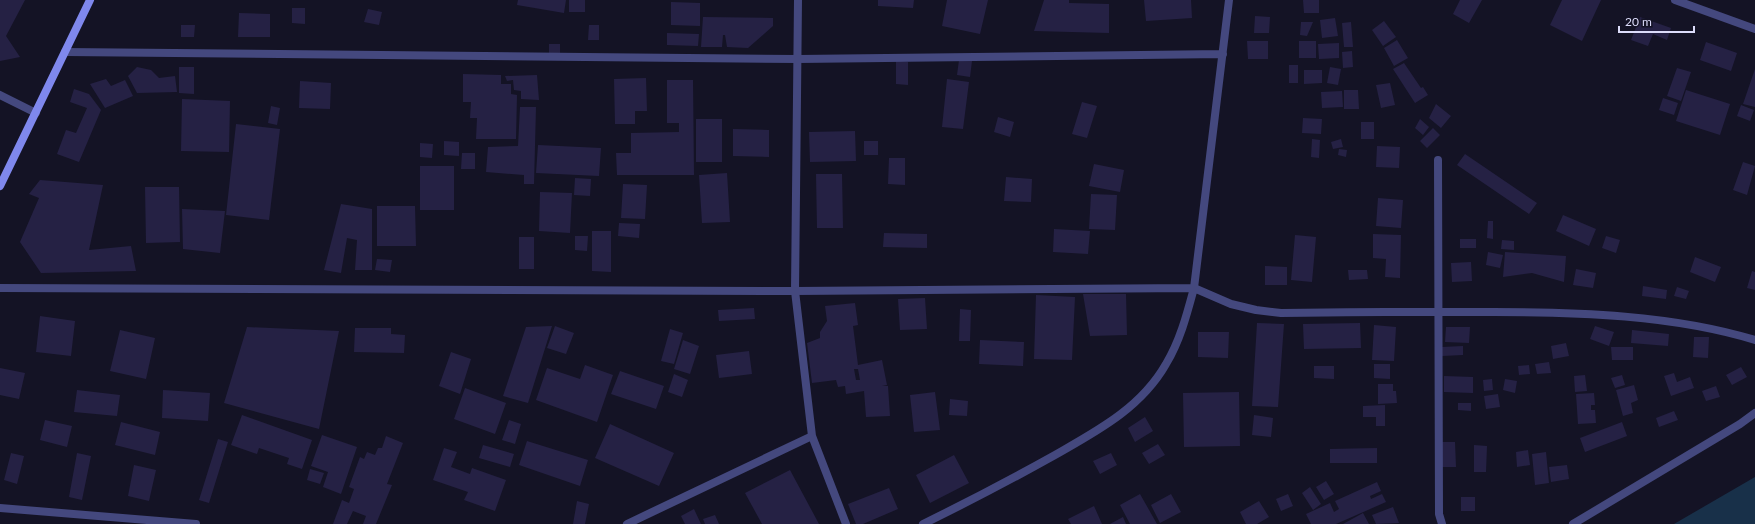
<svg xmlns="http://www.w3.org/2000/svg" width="1755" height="524" font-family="Lato,sans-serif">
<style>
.water{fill:#183049}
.building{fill:#252144;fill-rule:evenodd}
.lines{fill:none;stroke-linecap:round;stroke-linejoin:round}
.street{stroke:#44487e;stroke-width:8}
.secondary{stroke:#7f88ed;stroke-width:8}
</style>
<rect width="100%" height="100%" fill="#141325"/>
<path class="water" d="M1755 477V524H1674Z"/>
<path class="building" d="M0 0H25L6 36 20 57 0 61Z
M518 0H566L564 13 517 5Z
M569 0H585V12H569Z
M878 0H914L913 8 878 6Z
M947 0H988L980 34 942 26Z
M1044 0H1069V3L1109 4V33L1034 31Z
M1144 0H1191L1192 18 1146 21Z
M1303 0H1319V13H1304Z
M1460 0H1482L1469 23 1453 14Z
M1562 0H1601L1582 41 1550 25Z
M671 2 700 3V26L671 25Z
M292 8H305V24L292 23Z
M368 9 382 12 379 25 364 22Z
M239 13 270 14V37H238Z
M1255 16 1270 17 1269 33H1254Z
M703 17 773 18V26L748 48 727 47 725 35H723L722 47H701Z
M1640 17 1671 28 1667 40 1653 34 1648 46 1631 40Z
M1335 18 1338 36 1322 38 1320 20Z
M1384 21 1396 37 1383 46 1372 30Z
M1301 22H1313L1307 36 1300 35Z
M1351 22 1353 47H1344L1342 23Z
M181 25H195L194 37H181Z
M589 25H599V40H588Z
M667 33 699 34 698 46 667 45Z
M1397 40 1408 58 1394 66 1384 48Z
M1247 41H1268V59H1248Z
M1299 41H1316V58H1299Z
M1706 42 1737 53 1731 71 1700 60Z
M1339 43V58L1319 59 1318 44Z
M549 44H560V54L549 53Z
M1352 51 1353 67 1343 68 1342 52Z
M959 60 972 61 970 77 957 75Z
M896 61 908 62V85L896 84Z
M1404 63 1421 88 1423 87 1428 95 1415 103 1393 69Z
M1289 65H1298V83H1289Z
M137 67 151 70 159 78 175 76 177 92 137 93 128 76Z
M179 67H194V94L179 93Z
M1330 67 1341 69 1338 85 1327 83Z
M1677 68 1691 72 1681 101 1667 96Z
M1755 69V107L1743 104Z
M1304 70H1322V83L1304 84Z
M463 74 501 75V84H511V94L517 95 516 139H476L477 118H470L471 102H463Z
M537 75 539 100 521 99V91L514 90 513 80 507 81 505 76Z
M646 78 647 111H635V124H615L614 79Z
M106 79 111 86 125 80 133 96 105 108 90 84Z
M947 79 969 82 963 129 942 127Z
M667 80H693L694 175H617L616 153H631V133L679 132V123H667Z
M300 81 331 83 330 109 299 108Z
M1390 83 1395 105 1381 108 1376 85Z
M74 89 89 94 101 110 79 162 57 154 66 130 76 133 87 108 70 102Z
M1344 90H1358L1359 109H1344Z
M1686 90 1730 104 1720 135 1676 121Z
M1342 91 1343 107 1322 108 1321 92Z
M1663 98 1678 103 1674 115 1659 110Z
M182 99 230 101 229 152 181 151Z
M1082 102 1097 106 1087 138 1072 134Z
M1436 104 1451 116 1441 128 1429 118Z
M1741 105 1754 110 1750 121 1737 116Z
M271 106 280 108 277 125 268 123Z
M520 107H536L534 184H524V175L486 172 488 147 518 146Z
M998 117 1014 122 1010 137 994 132Z
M1303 118 1322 119 1321 134 1302 133Z
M696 119H722V162H696Z
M1420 119 1429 127 1423 135 1415 128Z
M1361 122H1374V139H1361Z
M236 124 280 129 269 220 226 215Z
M1433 128 1440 135 1427 148 1420 141Z
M733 129 769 130V157L733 156Z
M855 131 856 161 810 162 809 132Z
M1312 139 1320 140 1319 158 1311 157Z
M1341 139 1343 147 1333 149 1331 142Z
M444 141 459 142V156L444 155Z
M864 141H878V155H864Z
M420 143 433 144 432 158 420 157Z
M538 145 601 148 599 176 536 173Z
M1377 146 1400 147 1399 168 1376 167Z
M1339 149 1347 150 1346 157 1338 155Z
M462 153H475V169H461Z
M1465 154 1537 203 1529 214 1457 165Z
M889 158H905V185L888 184Z
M1743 162 1755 166 1747 195 1733 190Z
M1094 164 1124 170 1120 192 1089 186Z
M420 166H454V210H420Z
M727 173 730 222 702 223 699 175Z
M816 174H842L843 228H817Z
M1006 177 1032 179 1031 202 1004 201Z
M575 178 591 179 590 196 574 195Z
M40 180 103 185 89 250 131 246 136 271 41 273 20 242 39 198 29 194Z
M623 184 647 185 645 219 621 218Z
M145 187H179L180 242 146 243Z
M540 192 572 193 570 233 539 231Z
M1091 194 1117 195 1115 230 1089 229Z
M1378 198 1403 200 1401 228 1376 226Z
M341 204 372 209V270H355L357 240 347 238 341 273 324 270Z
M377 206H415L416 246H377Z
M182 209 225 211 220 253 183 249Z
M1563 215 1596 229 1589 246 1556 231Z
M1488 221H1493V239L1487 238Z
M619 223 640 224 639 238 618 236Z
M1054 229 1090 231 1088 254 1053 252Z
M592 231H611V272L592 271Z
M884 233 927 234V248L883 247Z
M1373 234 1401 235 1400 278 1385 277 1386 259 1373 258Z
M1295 235 1316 237 1312 282 1291 280Z
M575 236H588L587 251 575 250Z
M1606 236 1620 240 1616 253 1602 248Z
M519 237H534V269H519Z
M1460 239H1476V248H1460Z
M1502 240 1514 241V250L1501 249Z
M1488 252 1503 255 1500 268 1486 265Z
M1505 252 1566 256 1564 282 1532 273 1503 277Z
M1695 257 1721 267 1715 282 1690 272Z
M377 259 392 260 390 272 375 270Z
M1471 262 1472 281 1452 282 1451 263Z
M1265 266 1287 267V285H1265Z
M1576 269 1596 273 1593 288 1573 285Z
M1348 270H1367L1368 279 1349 280Z
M1752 271 1755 272V290L1747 288Z
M1643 286 1667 290 1666 299 1642 296Z
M1677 287 1689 291 1686 299 1674 296Z
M1083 294H1126L1127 335 1090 336Z
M1036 295 1075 297 1072 360 1034 359Z
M925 298 927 329 900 330 898 299Z
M855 303 858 325 853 326 858 365 882 360 887 385 882 386H888L890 416 866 417 864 391 846 394 845 386 838 387 836 380 812 383 807 343 820 338V332L827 321 825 306ZM854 369H858L860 380H856Z
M754 308 755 319 719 321 718 310Z
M960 309 971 310 970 341H959Z
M40 316 75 321 71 356 36 352Z
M1257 323 1284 324 1278 407 1252 406Z
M1360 323 1361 348 1304 349 1303 324Z
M1374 325 1396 327 1394 361 1372 360Z
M552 326 528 403 503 396 526 327Z
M555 326 574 333 566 354 547 348Z
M1595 326 1614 332 1609 346 1590 339Z
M247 327 339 331 319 429 224 403Z
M1446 327H1470L1469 343 1445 342Z
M355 328H391V334L405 335 404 353 354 352Z
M670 329 683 333 674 364 661 361Z
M120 330 155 338 146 379 110 371Z
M1632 330 1669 334 1668 346 1631 343Z
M1198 332H1229L1228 358 1198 357Z
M1694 337H1709L1708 358 1693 357Z
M683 340 699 346 690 374 674 369Z
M980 340 1024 342 1023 366 979 364Z
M1566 343 1569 356 1553 359 1551 346Z
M1463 346V355L1442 356V347Z
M1611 347H1633V360H1612Z
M749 351 752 374 719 378 716 355Z
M451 352 471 359 460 394 439 386Z
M1549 362 1551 373 1537 374 1535 364Z
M1374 364H1390V379L1374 378Z
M585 365 613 375 597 422 536 400 547 368 580 379Z
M1529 365 1530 374 1519 375 1518 366Z
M1314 366H1334V379L1314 378Z
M1741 367 1747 377 1732 385 1726 375Z
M0 368 25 373 19 399 0 395Z
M620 371 664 386 656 409 611 394Z
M1674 373 1677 382 1690 377 1694 388 1671 396 1664 376Z
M674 374 688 380 682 397 668 392Z
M1585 375 1587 391 1575 392 1574 376Z
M1622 375 1625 385 1615 388 1611 378Z
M1444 376 1473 377V393L1444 392Z
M1492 379 1493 390 1484 391 1483 380Z
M1505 379 1517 381 1515 393 1503 390Z
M1378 384H1393V391H1396L1397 403 1378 404Z
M1634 385 1638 400 1631 403 1633 413 1623 416 1616 390Z
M1716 386 1720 397 1706 401 1702 391Z
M465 388 506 403 495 434 454 419Z
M77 390 120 395 117 416 74 412Z
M163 390 210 393 208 421 162 418Z
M935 392 940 430 914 432 910 395Z
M1239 392 1240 446 1184 447 1183 393Z
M1594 393 1595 405H1591V410H1595L1596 423 1578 424 1576 394Z
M1498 394 1500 407 1486 409 1484 396Z
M950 399 968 401 967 416 949 415Z
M1458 403H1471V411L1458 410Z
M1385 405V426H1376V417H1363V406Z
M1674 411 1678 420 1659 427 1656 418Z
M242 415 312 440 302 469 287 464 289 458 259 448 257 454 231 445Z
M1254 415 1273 418 1271 437 1252 435Z
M1145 417 1153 431 1135 442 1128 428Z
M45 420 72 426 67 447 40 440Z
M509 420 521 424 515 444 502 440Z
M121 422 160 432 155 455 115 445Z
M1622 422 1627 436 1585 452 1580 438Z
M610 424 674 453 659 486 595 458Z
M322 435 357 447 341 494 323 487 328 472 311 466Z
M386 436 403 443 387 484 392 485 376 524H363L366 516 353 511 347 524H333L342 500 349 503 354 489 349 487 360 457 364 459 367 452 375 455 378 448H382Z
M218 439 228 442 209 503 199 500Z
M527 441 588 460 580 486 519 465Z
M1441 442H1455L1456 467H1441Z
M1158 444 1165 455 1149 464 1142 453Z
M483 445 514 454 510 467 479 458Z
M1474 445 1487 446 1486 472H1474Z
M444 448 457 452 451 467 470 474 472 468 506 480 495 511 464 500 468 492 433 480Z
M1377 448V463H1330V449Z
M1528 450 1530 465 1517 467 1516 452Z
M1546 452 1549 483 1535 485 1532 454Z
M11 453 24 456 17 484 4 480Z
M77 453 91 456 82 500 69 497Z
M1111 453 1117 465 1100 474 1093 461Z
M954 455 969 483 930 503 916 475Z
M134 465 156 470 149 501 128 496Z
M1567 465 1569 479 1551 482 1549 467Z
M310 469 324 473 320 484 307 480Z
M790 470 819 524H762L745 493Z
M1326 481 1334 494 1324 500 1316 487Z
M1377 482 1381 491 1370 496 1371 499 1382 494 1386 502 1336 524H1311L1306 514 1330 503 1334 512 1339 509 1335 501Z
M1310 487 1321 504 1313 510 1302 493Z
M889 488 898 509 863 524H856L848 504Z
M1140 494 1157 524H1130L1120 505Z
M1171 494 1181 512 1160 523 1151 505Z
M1288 494 1293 506 1281 511 1276 499Z
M1461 497H1475V511H1461Z
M577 501 589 504 585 524H573Z
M1259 501 1269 517 1257 524H1246L1240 512Z
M1094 506 1102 524H1071L1068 519Z
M1393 507 1399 523 1376 524 1372 515Z
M694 509 701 524H685L681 516Z
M1363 513 1369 524H1343Z
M715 515 719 524H705L703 519Z
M1123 517 1126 524H1110Z"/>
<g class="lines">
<path class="street" d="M798 0 795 291 812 436 846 524
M1675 0 1755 29
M65 52 798 59 1223 54
M0 95 36 113
M1438 160 1439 514 1442 524
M0 288 795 291 1194 288 1231 304 1256 310 1281 313C1351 312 1422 311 1493 312 1578 312 1673 315 1755 340
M0 508 196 524
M627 524 812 436
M923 524C968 502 1012 479 1055 455 1097 431 1141 408 1166 364 1180 341 1187 314 1194 288L1229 0
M1573 524 1740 424 1755 413"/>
<path class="secondary" d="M0 186 90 0"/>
</g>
<path d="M1619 26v6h75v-6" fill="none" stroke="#dcdcfa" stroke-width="2"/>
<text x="1625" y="26" font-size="12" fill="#dcdcfa" stroke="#141325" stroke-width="3" paint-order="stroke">20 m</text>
</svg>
